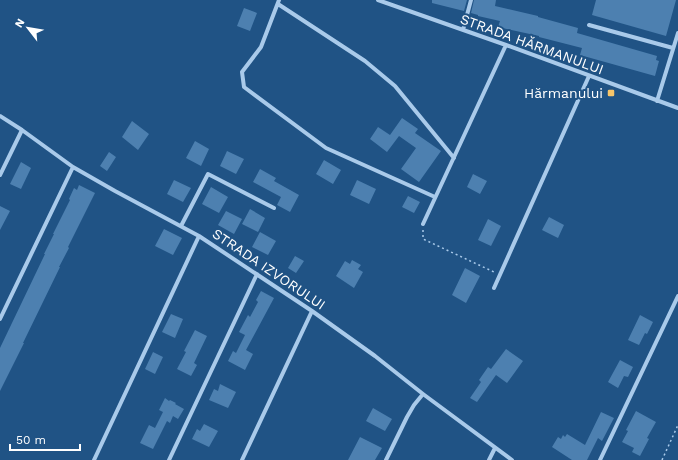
<svg xmlns="http://www.w3.org/2000/svg" width="678" height="460" font-family="'Work Sans',sans-serif">
<style>
.building{fill:#4d80b0}
.lines{fill:none;stroke-linecap:round;stroke-linejoin:round}
.path{stroke:#a9caea;stroke-width:1.5;stroke-dasharray:2 3;stroke-linecap:butt}
.minor{stroke:#a9caea;stroke-width:4}
.poi-dot{fill:#f7c56a;stroke:#205385;stroke-width:1.5}
.labels{text-anchor:middle;dominant-baseline:central;stroke-width:4;stroke-linejoin:round;paint-order:stroke}
.street-label{font-size:14px;fill:#fff;stroke:#205385}
.poi-label{font-size:14px;fill:#fff;stroke:#205385;text-anchor:end}
</style>
<rect width="100%" height="100%" fill="#205385"/>
<path class="building" d="M432 0H467L464 11 432 3Z
M474 0H496L495 6 538 16V17L578 28 577 33 657 56 656 60 659 61 655 76 580 55 582 48 539 37V36L498 27 500 21 478 16V15L471 13Z
M596 0H676L666 36 592 15Z
M244 8 257 13 250 31 237 26Z
M402 118 418 129 415 133 441 151 419 182 401 169 416 148 399 136 387 152 370 139 378 127 390 135Z
M132 121 149 134 138 150 122 137Z
M195 141 209 149 201 166 186 158Z
M227 151 244 159 236 174 220 166Z
M109 152 116 157 107 171 100 166Z
M324 160 341 170 333 184 316 174Z
M21 162 31 168 21 189 10 184Z
M260 169 276 178 274 181 299 195 290 212 277 205 281 197 253 182Z
M473 174 487 181 480 194 467 187Z
M174 180 191 188 183 202 167 194Z
M357 180 376 189 369 204 350 195Z
M79 185 95 193 68 247 69 248 59 267H60L23 343H24L0 391V348L45 254H44L54 234H53L70 200 69 199 74 188 77 190Z
M211 187 228 197 219 213 202 204Z
M408 196 420 202 414 213 402 207Z
M0 206 10 211 0 230Z
M250 209 265 218 258 232 242 224Z
M226 211 242 219 234 234 218 225Z
M549 217 564 225 558 238 542 230Z
M488 219 501 226 491 246 478 240Z
M164 229 182 238 173 255 155 246Z
M260 232 276 241 268 255 252 247Z
M295 256 304 261 296 273 288 268Z
M352 260 361 265 358 269 363 272 354 288 336 276 345 261 350 264Z
M465 268 480 276 466 303 452 295Z
M261 291 274 298 246 350 253 354 245 370 228 361 233 351 236 353 245 335 239 332 248 315 250 317 258 302 256 300Z
M171 314 183 319 175 338 162 332Z
M640 315 653 322 647 334 645 333 639 345 628 340Z
M195 330 207 336 194 363 197 365 191 376 177 369 186 352 184 351Z
M506 349 523 361 507 383 496 375 477 402 470 398 481 382 479 380 488 367 491 369Z
M153 352 163 357 155 374 145 369Z
M620 360 633 367 628 377 624 376 618 388 608 382Z
M220 384 236 392 228 408 209 400 214 389 218 391Z
M165 398 169 401 170 400 176 403 175 404 184 409 178 419 173 416 170 423 167 421 153 449 140 443 149 425 155 428 163 412 159 410Z
M373 408 392 419 385 431 366 421Z
M636 411 656 422 647 438 649 439 640 456 632 452 634 448 622 442 628 431 626 430Z
M601 412 614 418 602 441 598 438 587 460H572L552 447 558 437 561 439 563 435 565 437 567 434 585 445Z
M204 424 218 431 209 447 192 439 197 429 200 431Z
M360 437 382 448 375 460H348Z"/>
<g class="lines">
<path class="path" d="M423 230V239L494 272
M662 460 678 425"/>
<path class="minor" d="M279 0 261 47 242 72 244 87 326 148 435 197
M378 0 506 45 678 108
M278 4 365 61 395 86 454 158
M589 25 673 48
M463 30 471 0
M657 101 678 33
M0 116 22 130 73 167 115 191 199 236 312 311 375 356 423 394 512 460
M0 175 22 130
M423 224 506 45
M181 226 208 174 274 208
M494 288 589 76
M0 319 73 167
M94 460 199 236
M169 460 257 274
M242 460 312 311
M386 460 407 417 414 405 423 394
M489 460 495 448
M600 460 678 296"/>
</g>
<rect class="poi-dot" x="607" y="89" width="8" height="8" rx="2"/>
<g class="labels">
<g class="street-label">
<text transform="translate(532 44) rotate(20)">STRADA HĂRMANULUI</text>
<text transform="translate(269 269) rotate(34)">STRADA IZVORULUI</text>
</g>
<g class="poi-label">
<text x="603" y="93">Hărmanului</text>
</g>
</g>
<g transform="translate(28 28) rotate(301)" stroke="#205385" stroke-width="3" paint-order="stroke">
<path d="M0-3L7 15L0 10L-7 15Z" fill="#ffffff"/>
<text y="-6" font-size="11" font-weight="bold" text-anchor="middle" fill="#ffffff">N</text>
</g>
<path d="M10 444v6h70v-6" fill="none" stroke="#ffffff" stroke-width="2"/>
<text x="16" y="444" font-size="12" fill="#ffffff" stroke="#205385" stroke-width="3" paint-order="stroke">50 m</text>
</svg>
